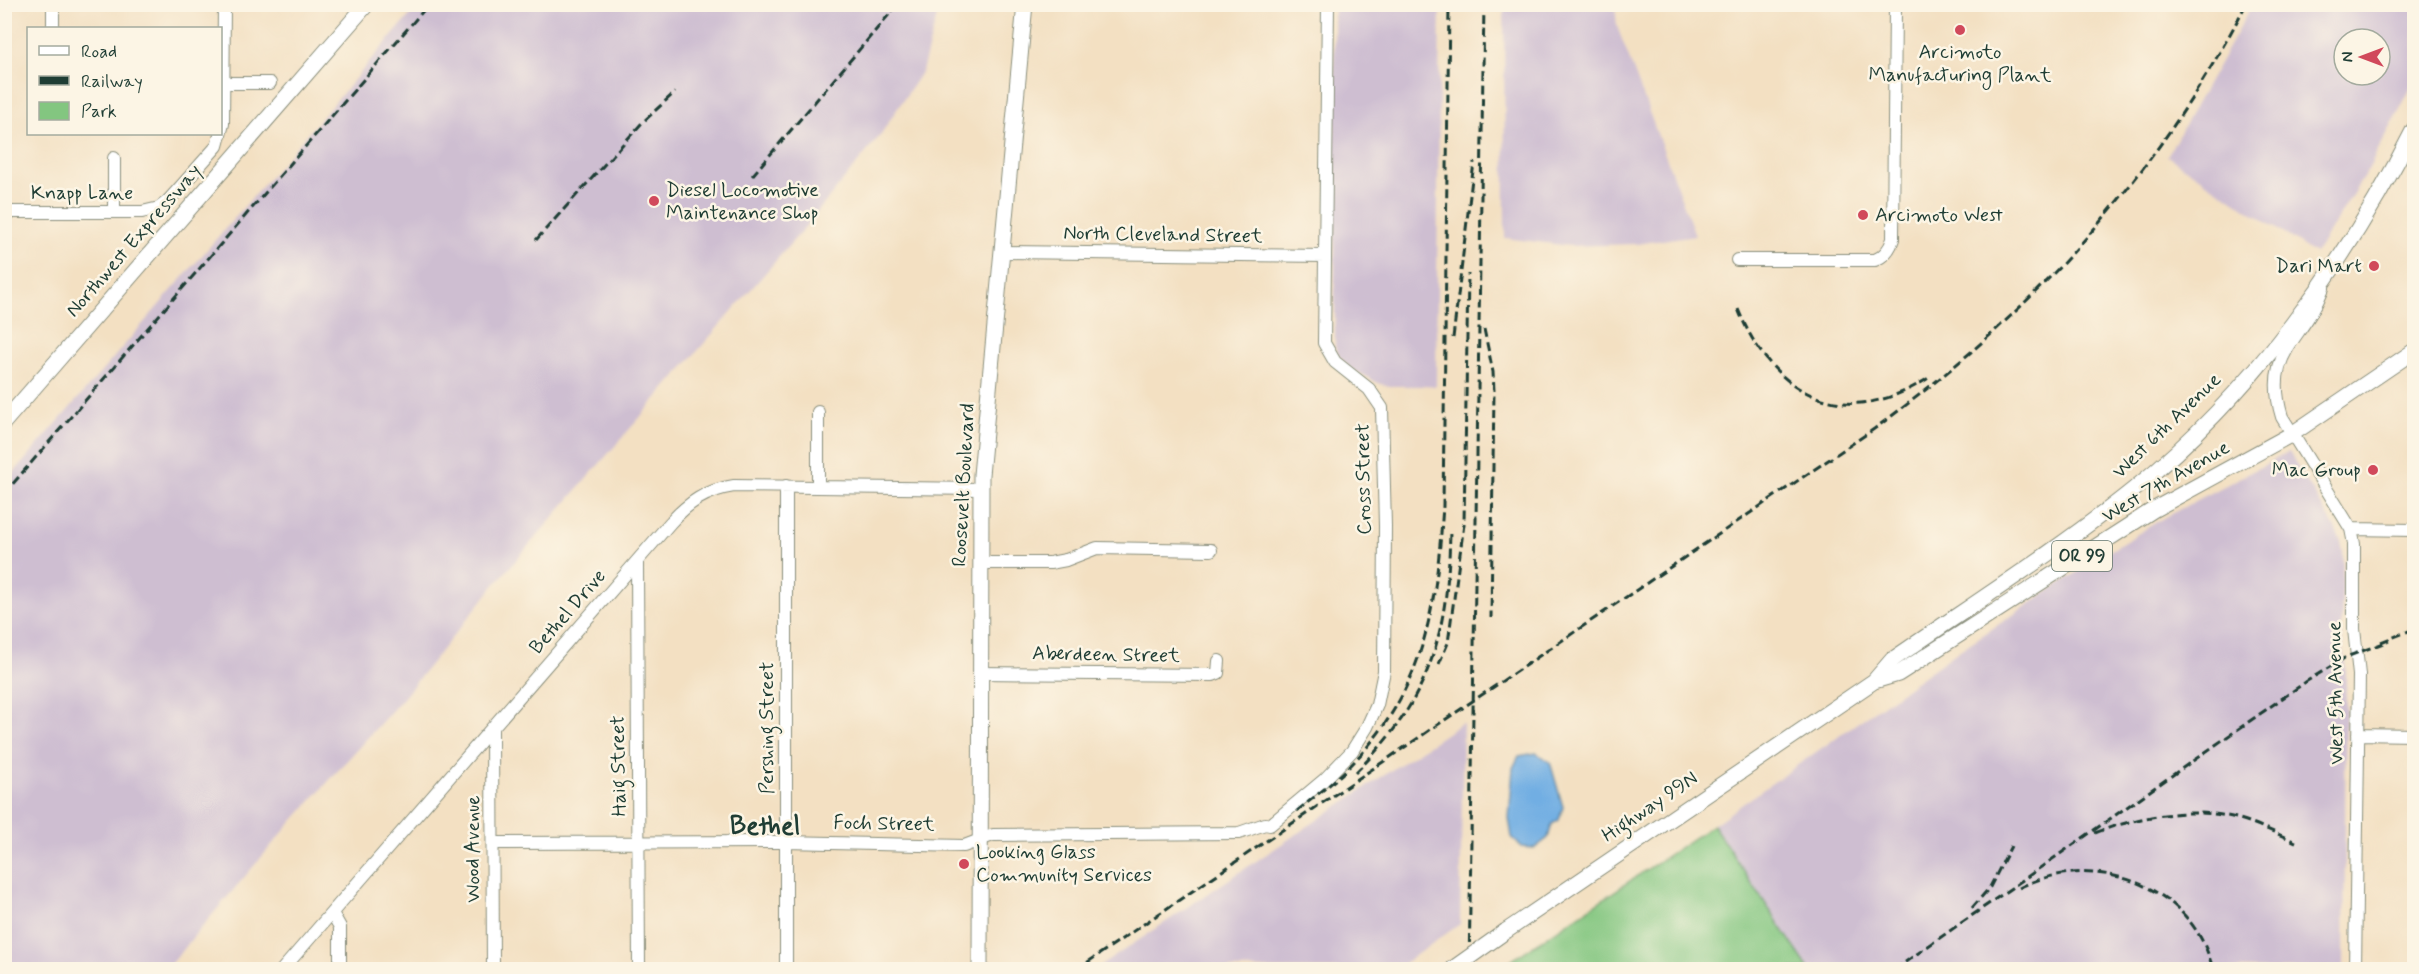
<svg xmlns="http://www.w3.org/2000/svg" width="2419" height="974" font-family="Mynerve,sans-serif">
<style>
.industrial{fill:#cebed1;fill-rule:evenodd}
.green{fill:#83c680;stroke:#51825a;stroke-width:1.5}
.water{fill:#71aee3;stroke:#48768c;stroke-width:1.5}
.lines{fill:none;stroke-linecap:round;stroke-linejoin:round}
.minor-casing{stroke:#898e7b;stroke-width:14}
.major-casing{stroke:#898e7b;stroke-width:17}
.minor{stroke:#fff;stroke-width:12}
.major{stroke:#fff;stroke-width:15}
.rail{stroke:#1f3d34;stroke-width:3;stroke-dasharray:9 4.5;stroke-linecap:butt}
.major-bridge-casing{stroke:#898e7b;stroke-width:17;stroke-linecap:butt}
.major-bridge{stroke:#fff;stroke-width:15}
.poi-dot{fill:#d1495b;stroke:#fcf5e5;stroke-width:2}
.labels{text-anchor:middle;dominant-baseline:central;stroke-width:5;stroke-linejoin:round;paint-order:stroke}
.shield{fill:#fcf5e5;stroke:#617469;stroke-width:1.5}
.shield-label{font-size:18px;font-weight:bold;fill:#1f3d34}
.poi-label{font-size:20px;fill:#1f3d34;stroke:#fcf5e5;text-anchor:start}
.street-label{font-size:20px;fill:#1f3d34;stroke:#fcf5e5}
.district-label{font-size:26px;font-weight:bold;fill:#1f3d34;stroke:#fcf5e5}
</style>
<rect width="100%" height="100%" fill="#fcf5e5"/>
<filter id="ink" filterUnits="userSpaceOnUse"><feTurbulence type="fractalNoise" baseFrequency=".0167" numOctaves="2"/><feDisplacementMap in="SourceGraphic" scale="12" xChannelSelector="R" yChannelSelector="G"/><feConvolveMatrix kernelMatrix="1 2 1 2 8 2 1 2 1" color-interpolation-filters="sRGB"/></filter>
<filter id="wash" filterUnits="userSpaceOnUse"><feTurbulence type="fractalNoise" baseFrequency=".008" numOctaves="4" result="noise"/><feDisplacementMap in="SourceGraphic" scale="24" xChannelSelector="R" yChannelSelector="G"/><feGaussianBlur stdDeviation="1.35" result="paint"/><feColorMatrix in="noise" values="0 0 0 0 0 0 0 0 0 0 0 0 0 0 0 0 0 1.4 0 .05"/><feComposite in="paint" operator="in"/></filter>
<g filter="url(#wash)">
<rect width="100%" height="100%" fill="#f3e0c2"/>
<path class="industrial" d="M419 5H940L922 71 879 137 799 234 497 582 403 698 276 840 166 969H5V483Z
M1334 5H1440L1436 386H1389L1380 384 1350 368 1339 356 1335 346Z
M1504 5H1615L1617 26 1695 235 1637 244 1570 246 1505 238Z
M2252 5H2414V82L2368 170 2315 254 2167 156ZM2344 39H2380V75H2344Z
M2289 452 2335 528 2341 541 2343 552 2341 633 2346 672 2344 969H1809L1713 825 1963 648 2105 554 2165 517Z
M1463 722 1460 924 1396 969H1096Z"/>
<path class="green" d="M1713 825 1809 969H1499Z"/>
<path class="water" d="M1536 753 1550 762 1563 807 1559 820 1552 824 1548 838 1535 848 1521 847 1512 837 1509 818 1513 768 1519 756Z"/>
</g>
<g filter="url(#ink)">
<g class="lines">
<defs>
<path id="minor" d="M53 28V4
M224 83H270
M4 212H142L159 208 168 201 217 146 223 124 224 4
M114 212V158
M1001 252 1325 256
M1737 260H1875C1885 256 1890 249 1893 239L1895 4
M2323 288C2303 342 2262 351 2282 417L2351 529 2354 544V629L2359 675 2355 970
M818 412V486
M786 486V970
M2351 529 2414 530
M637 562 639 970
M981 563H1050L1066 560 1097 548 1211 550
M980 673 1213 675 1218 673 1219 661
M492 729 493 970
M2358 734 2414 735
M493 843 786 842 964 846 993 835 1239 833 1265 824 1270 825 1325 779 1352 751 1367 727 1377 705 1384 671 1385 526 1382 408 1369 389 1335 362 1324 343 1328 4
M332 913 340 927V970
M282 970 670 523C688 503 706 490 734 486L981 489"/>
<path id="major" d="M4 422 367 4
M1874 681 1898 674 2153 510 2292 434 2414 351
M1506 931 1874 681 1892 660C1973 604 2057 551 2134 489 2252 393 2346 264 2414 129
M980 970 981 475 1025 4"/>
</defs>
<use href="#minor" class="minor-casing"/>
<use href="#major" class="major-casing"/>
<use href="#minor" class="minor"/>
<use href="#major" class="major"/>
<path class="rail" d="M752 176 898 4
M536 240 641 124 675 92
M1738 309C1773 397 1846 432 1930 377
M1484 329 1493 372 1494 391 1491 618
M1453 338 1474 162
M4 494 429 4
M2381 642 2414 629
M1439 664 1448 643 1464 524 1468 274
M1355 773C1431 699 1448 634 1450 530
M1297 811C1314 797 1333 783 1349 767 1425 690 1436 609 1443 506L1449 4
M2095 833C2137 817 2187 807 2232 817 2254 822 2275 833 2296 842
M2019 888C2093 850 2193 884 2213 970
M1972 908 1990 887 2011 846
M1076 970 1874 429C2031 315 2157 177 2246 4
M1469 970 1484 4
M1894 970 2307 681 2346 657 2389 641"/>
<defs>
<path id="major-bridge" d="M1451 970 1506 931"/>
</defs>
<use href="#major-bridge" class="major-bridge-casing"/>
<use href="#major-bridge" class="major-bridge"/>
</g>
</g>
<g class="poi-dot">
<circle cx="1960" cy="30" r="6"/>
<circle cx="654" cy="201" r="6"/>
<circle cx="1863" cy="215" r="6"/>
<circle cx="2374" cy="266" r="6"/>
<circle cx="2373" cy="470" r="6"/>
<circle cx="964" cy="864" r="6"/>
</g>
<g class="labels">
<rect class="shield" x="2052" y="541" width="60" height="30" rx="4.5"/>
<g class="shield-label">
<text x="2082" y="556">OR 99</text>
</g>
<g class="poi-label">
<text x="1960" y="52" text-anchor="middle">Arcimoto<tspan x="1960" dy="23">Manufacturing Plant</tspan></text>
<text x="666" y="190">Diesel Locomotive<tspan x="666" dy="23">Maintenance Shop</tspan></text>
<text x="1875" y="215">Arcimoto West</text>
<text x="2362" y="266" text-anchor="end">Dari Mart</text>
<text x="2361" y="470" text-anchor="end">Mac Group</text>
<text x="976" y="852">Looking Glass<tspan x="976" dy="23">Community Services</tspan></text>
</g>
<g class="street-label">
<text x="82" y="193">Knapp Lane</text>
<text transform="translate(1163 235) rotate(1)">North Cleveland Street</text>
<text transform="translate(134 241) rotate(-49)">Northwest Expressway</text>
<text transform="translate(2167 426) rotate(-44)">West 6th Avenue</text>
<text transform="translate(1364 479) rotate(-91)">Cross Street</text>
<text transform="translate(2166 482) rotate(-30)">West 7th Avenue</text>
<text transform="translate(964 485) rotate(-87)">Roosevelt Boulevard</text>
<text transform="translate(568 612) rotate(-49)">Bethel Drive</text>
<text transform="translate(1106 655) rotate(1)">Aberdeen Street</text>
<text transform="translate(2336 693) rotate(-91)">West 5th Avenue</text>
<text transform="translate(767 728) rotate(-90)">Pershing Street</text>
<text transform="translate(619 766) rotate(-91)">Haig Street</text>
<text transform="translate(1650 807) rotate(-34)">Highway 99N</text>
<text transform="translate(884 824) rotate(1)">Foch Street</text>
<text transform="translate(473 849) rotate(-90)">Wood Avenue</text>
</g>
<g class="district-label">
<text x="765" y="827">Bethel</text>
</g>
</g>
<rect width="2419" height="974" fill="none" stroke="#fcf5e5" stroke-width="24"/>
<rect x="27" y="27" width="195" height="108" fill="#fcf5e5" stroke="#a4ab9e" stroke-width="1.5"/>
<rect x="39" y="46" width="30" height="9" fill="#ffffff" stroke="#a4ab9e" stroke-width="1.5"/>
<text x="81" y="57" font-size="18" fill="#1f3d34">Road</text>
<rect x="39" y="76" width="30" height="9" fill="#1f3d34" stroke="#a4ab9e" stroke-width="1.5"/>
<text x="81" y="87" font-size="18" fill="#1f3d34">Railway</text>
<rect x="39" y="102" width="30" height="18" fill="#83c680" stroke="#a4ab9e" stroke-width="1.5"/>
<text x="81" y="117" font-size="18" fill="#1f3d34">Park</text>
<g transform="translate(2362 57) rotate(270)"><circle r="28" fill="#fcf5e5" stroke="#a4ab9e" stroke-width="1.5"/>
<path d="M0-4.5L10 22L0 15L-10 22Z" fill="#d1495b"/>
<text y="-9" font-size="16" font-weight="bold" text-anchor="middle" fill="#1f3d34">N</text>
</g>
</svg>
